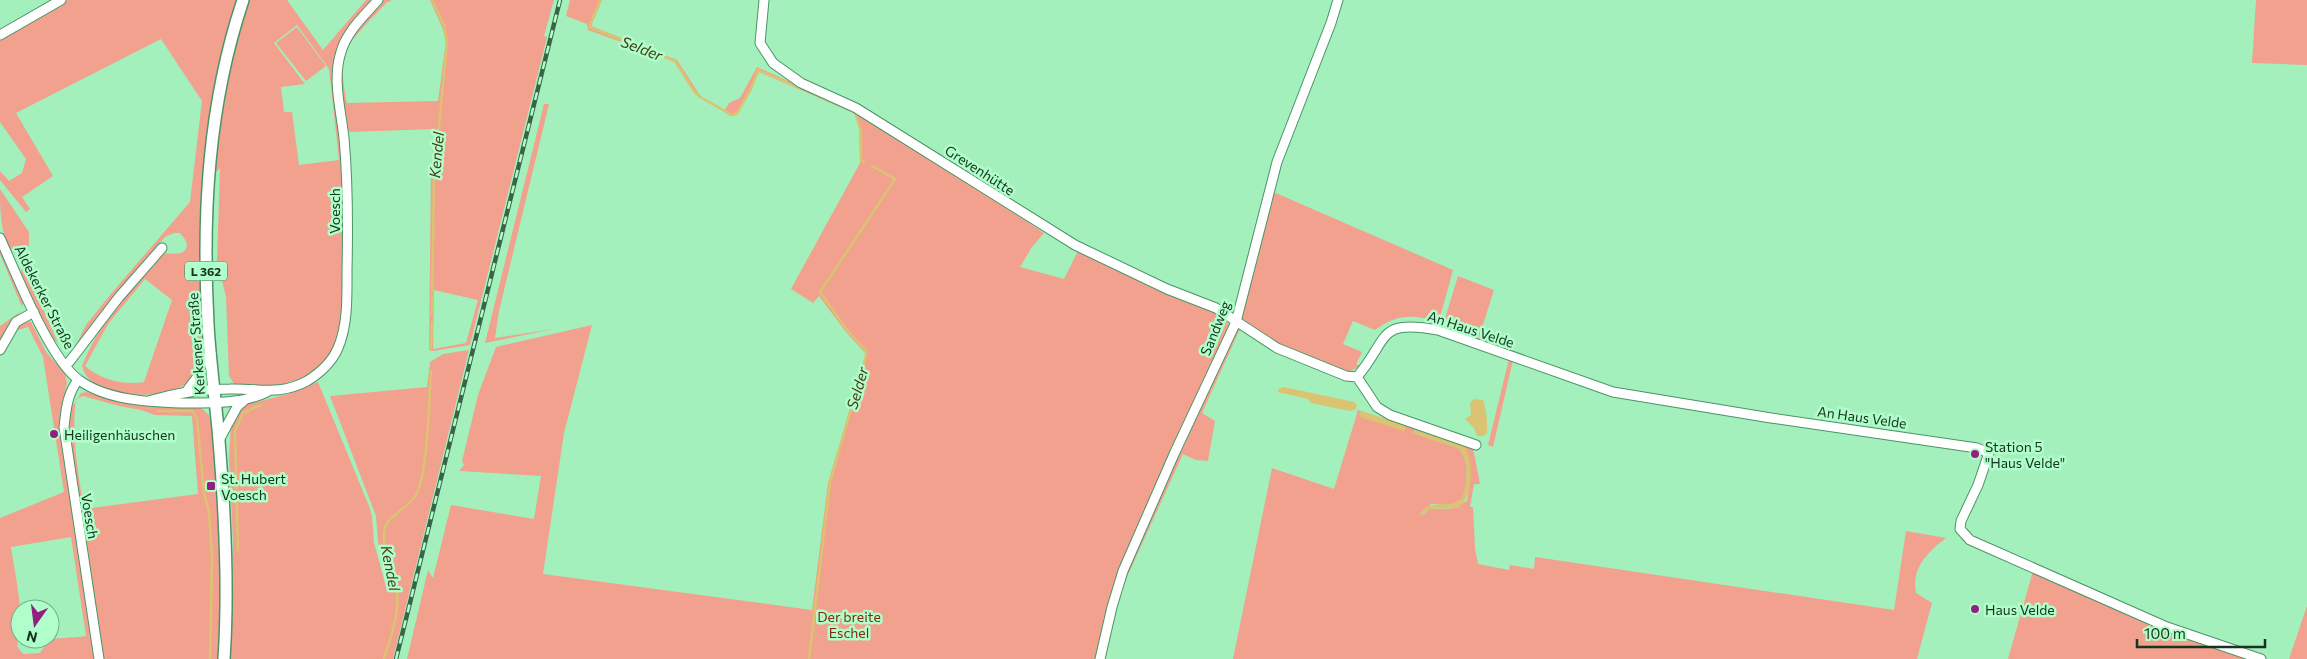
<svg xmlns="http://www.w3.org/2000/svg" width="2307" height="659" font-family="Commissioner,sans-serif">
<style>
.green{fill:#f1a18e;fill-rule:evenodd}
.water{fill:#dac371}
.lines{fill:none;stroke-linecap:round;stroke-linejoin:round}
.stream{stroke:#dac371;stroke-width:2.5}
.minor-casing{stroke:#499466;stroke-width:11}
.major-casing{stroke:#499466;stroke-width:14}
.minor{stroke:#fff;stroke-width:9}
.major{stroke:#fff;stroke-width:11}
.rail-casing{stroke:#396448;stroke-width:4.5}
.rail{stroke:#b0fec9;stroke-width:2.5;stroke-dasharray:8;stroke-linecap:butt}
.poi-dot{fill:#912081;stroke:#b0fec9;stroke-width:2}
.labels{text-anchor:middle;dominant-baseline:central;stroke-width:5;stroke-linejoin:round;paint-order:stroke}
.shield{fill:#b0fec9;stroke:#447153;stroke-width:1}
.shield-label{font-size:12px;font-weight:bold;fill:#153521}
.street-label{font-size:14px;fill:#153521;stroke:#b0fec9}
.poi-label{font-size:14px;fill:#153521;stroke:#b0fec9;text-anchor:start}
.park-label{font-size:14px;fill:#88270f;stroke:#b0fec9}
.water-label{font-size:15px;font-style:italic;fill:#453b17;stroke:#b0fec9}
</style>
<rect width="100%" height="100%" fill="#a3f0bc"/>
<path class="green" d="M68 0H239C228 48 214 96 207 144 199 191 198 240 201 288 202 311 208 353 196 373 183 396 142 397 119 393 102 389 87 384 82 366 98 326 129 286 160 256 168 250 179 258 185 250 190 244 184 238 180 233H174L165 237 135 271 76 345 86 325 110 295 190 202 202 101 161 39 16 113 53 176 22 197 30 209 26 212 0 180V171L9 181 22 173 26 159 0 122V40L5 34ZM145 279 172 300 144 382C125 386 99 379 85 366L108 324Z
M248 0H287L323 50 366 0H373L348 29 337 50C340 121 346 192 343 263 343 284 344 307 340 328 337 343 330 357 318 367 295 388 264 386 235 385L229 376 226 297 217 261 220 168 213 175 229 75ZM297 25 329 69 339 160 299 165 292 112H284L281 87 305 84 274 43Z
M383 0H392L386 3C376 15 347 41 344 56 341 70 344 89 347 103L438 101 446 41 442 27 430 0H554L544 36 547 37 470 345 433 351 429 350 431 168 435 129 350 132 348 129C343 97 334 60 355 32 363 20 374 10 383 0ZM434 290 478 300 466 343 433 349Z
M570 0H602L591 26 677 60 701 97 725 110 729 103 740 98 757 67 853 110 952 171 1044 233 1032 247 1020 267 1064 279 1078 251 1151 287 1217 313 1231 326 1150 500 1098 659H407L428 570 433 578 451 505 534 519 541 476 459 471 464 465 462 461 478 395 496 347 592 325 564 433 543 574 812 610 828 483 866 354 846 332 819 296 813 303 791 289 860 163 859 123 854 113 759 72 737 115 731 116 695 94 674 61 588 30 587 24 566 16Z
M2256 0H2307V65L2252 63Z
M297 27 326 66 306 81 276 43Z
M544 104H549L499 311 495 338 554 329 485 343Z
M0 189 29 232V245L14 253C0 239 0 209 0 189Z
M1271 191 1453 270 1439 321C1412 315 1398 313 1375 330L1353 321 1343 344 1362 352 1356 364 1361 366 1348 372 1274 342 1240 321Z
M0 246 23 303 22 307 0 254Z
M23 263 58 343 46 333 21 273Z
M1458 276 1494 290 1479 337 1443 325Z
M20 312 0 340V326Z
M26 321 31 322 46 352 65 374 67 383 60 414V429L95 659H0V518L64 492 43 357 28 327 15 331 21 323ZM71 537 86 636C73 638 57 638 46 639V644L40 653 24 654C13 646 19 641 20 630 22 603 15 574 11 547Z
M1235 329H1240L1202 413 1215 421 1208 461 1196 460 1183 454 1117 599 1136 544Z
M469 350 393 659H229L232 591 233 542 229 458 231 426 239 411 245 405 288 394 318 382 369 506 372 516 374 543 385 583 388 584 378 542 376 516 330 396 427 387 430 362 443 354Z
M1509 359 1513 360 1493 447 1488 445Z
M87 392C131 410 155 402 199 406L209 415 213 431C218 509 222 581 219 659H102L68 429 70 410 81 393ZM83 396 119 406 141 410 155 415 192 416 198 494 84 509C78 472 71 435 76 399Z
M1358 410 1362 411 1359 414 1416 429 1413 433 1458 448C1470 459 1468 485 1462 499L1451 505 1431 504 1421 516 1430 509H1449L1467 501C1471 480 1469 465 1464 445L1473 448 1480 484H1474L1470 507H1473L1475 549 1478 564 1509 570 1510 565 1534 569 1535 557 1894 610 1906 531 1946 538C1928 552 1911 568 1916 593L1932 603 1917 659H1233L1272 468 1334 489Z
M2033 571 2244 657V659H2008Z
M2307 606V659H2289Z"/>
<path class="water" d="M1284 387 1354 402 1357 405 1356 409 1350 411 1311 403 1308 399 1278 392V389Z
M1474 399 1483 400C1486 406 1488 426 1487 433L1483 436H1477L1474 428 1465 419 1471 415 1470 403Z
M1362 411 1404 425 1406 429 1404 431 1360 417 1359 414Z
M1416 429 1464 445C1474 463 1474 493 1459 508L1430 509 1419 516C1427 497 1449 510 1462 499 1468 485 1470 459 1458 448L1413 433 1412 432Z"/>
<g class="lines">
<path class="stream" d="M600 0 589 27 675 61 694 91 700 97 732 115 737 113 751 89 758 70 855 112 861 132V160L864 162
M432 314 434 176 447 44 444 25 432 0
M431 348 432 323
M158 411H192L197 418 204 493 209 512 212 557 210 659
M238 551 235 431 243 413 261 405
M384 659C390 638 400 614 397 592 394 574 382 549 384 532 386 515 408 509 416 495 428 473 429 399 431 371
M809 659 830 483 867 352 847 330 820 292 895 179 872 166"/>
<defs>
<path id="minor" d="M764 0 760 43 773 63 801 83 856 108 1075 245 1167 289 1216 308 1277 348 1346 376 1357 377C1390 338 1376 319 1438 330L1613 392 1771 418 1977 448 1989 453 1978 485 1961 521 1960 529 1970 540 2167 627 2261 659
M0 35 61 0
M0 238C15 271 50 360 79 380 106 400 148 402 181 403 208 403 243 404 267 392
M0 350 16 322 34 312
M65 366 70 361 119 297 162 248
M1357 377 1377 407 1390 415 1476 445
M78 380C67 394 66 410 64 427L99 659
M186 392 198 376 202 363 211 353
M148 401C175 393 202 389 230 389 259 388 279 396 307 381 320 373 332 362 338 348 348 325 347 296 347 270 348 226 348 182 344 138 341 110 332 79 341 52 347 31 364 16 378 0
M219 440 237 407 246 399
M1100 659 1112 607 1123 571 1175 452 1236 322 1277 162 1331 23 1338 0"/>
<path id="major" d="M224 659C229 586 225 513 219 441 216 402 210 363 208 324 202 214 208 105 243 0"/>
</defs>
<use href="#minor" class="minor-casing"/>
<use href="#major" class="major-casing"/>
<use href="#minor" class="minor"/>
<use href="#major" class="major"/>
<defs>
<path id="rail" d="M396 659 560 0"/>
</defs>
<use href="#rail" class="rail-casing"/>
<use href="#rail" class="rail"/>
</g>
<g class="poi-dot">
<circle cx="54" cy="434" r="5"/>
<circle cx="1975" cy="454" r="5"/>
<rect x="206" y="481" width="10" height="10" rx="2.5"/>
<circle cx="1975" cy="609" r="5"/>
</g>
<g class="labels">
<rect class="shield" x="185" y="261.5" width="42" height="19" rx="4"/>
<g class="shield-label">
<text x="206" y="271">L 362</text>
</g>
<g class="street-label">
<text transform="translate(980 170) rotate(33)">Grevenhütte</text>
<text transform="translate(334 211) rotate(-90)">Voesch</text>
<text transform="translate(45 297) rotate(63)">Aldekerker Straße</text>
<text transform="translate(1215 328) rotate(-68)">Sandweg</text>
<text transform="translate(1471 329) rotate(18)">An Haus Velde</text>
<text transform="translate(196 344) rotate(-94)">Kerkener Straße</text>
<text transform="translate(1862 417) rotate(8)">An Haus Velde</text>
<text transform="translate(90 516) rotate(81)">Voesch</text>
</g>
<g class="poi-label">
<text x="64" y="434">Heiligenhäuschen</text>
<text x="1985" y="446">Station 5<tspan x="1985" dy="16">"Haus Velde"</tspan></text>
<text x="221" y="478">St. Hubert<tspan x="221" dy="16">Voesch</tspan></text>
<text x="1985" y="609">Haus Velde</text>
</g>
<g class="park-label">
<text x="849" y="616">Der breite<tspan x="849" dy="16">Eschel</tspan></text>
</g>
<g class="water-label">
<text transform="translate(642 48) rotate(21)">Selder</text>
<text transform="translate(436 155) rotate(-85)">Kendel</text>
<text transform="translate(857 388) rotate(-74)">Selder</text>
<text transform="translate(391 568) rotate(79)">Kendel</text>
</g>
</g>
<g transform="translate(35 624) rotate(194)"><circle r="24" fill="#b0fec9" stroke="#72ae86"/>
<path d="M0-4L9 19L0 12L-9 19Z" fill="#912081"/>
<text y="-8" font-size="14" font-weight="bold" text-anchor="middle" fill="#153521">N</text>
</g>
<path d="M2137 639v8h128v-8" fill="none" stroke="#153521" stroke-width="2.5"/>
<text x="2144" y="639" font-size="15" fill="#153521" stroke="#b0fec9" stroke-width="4" paint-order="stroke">100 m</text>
</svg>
